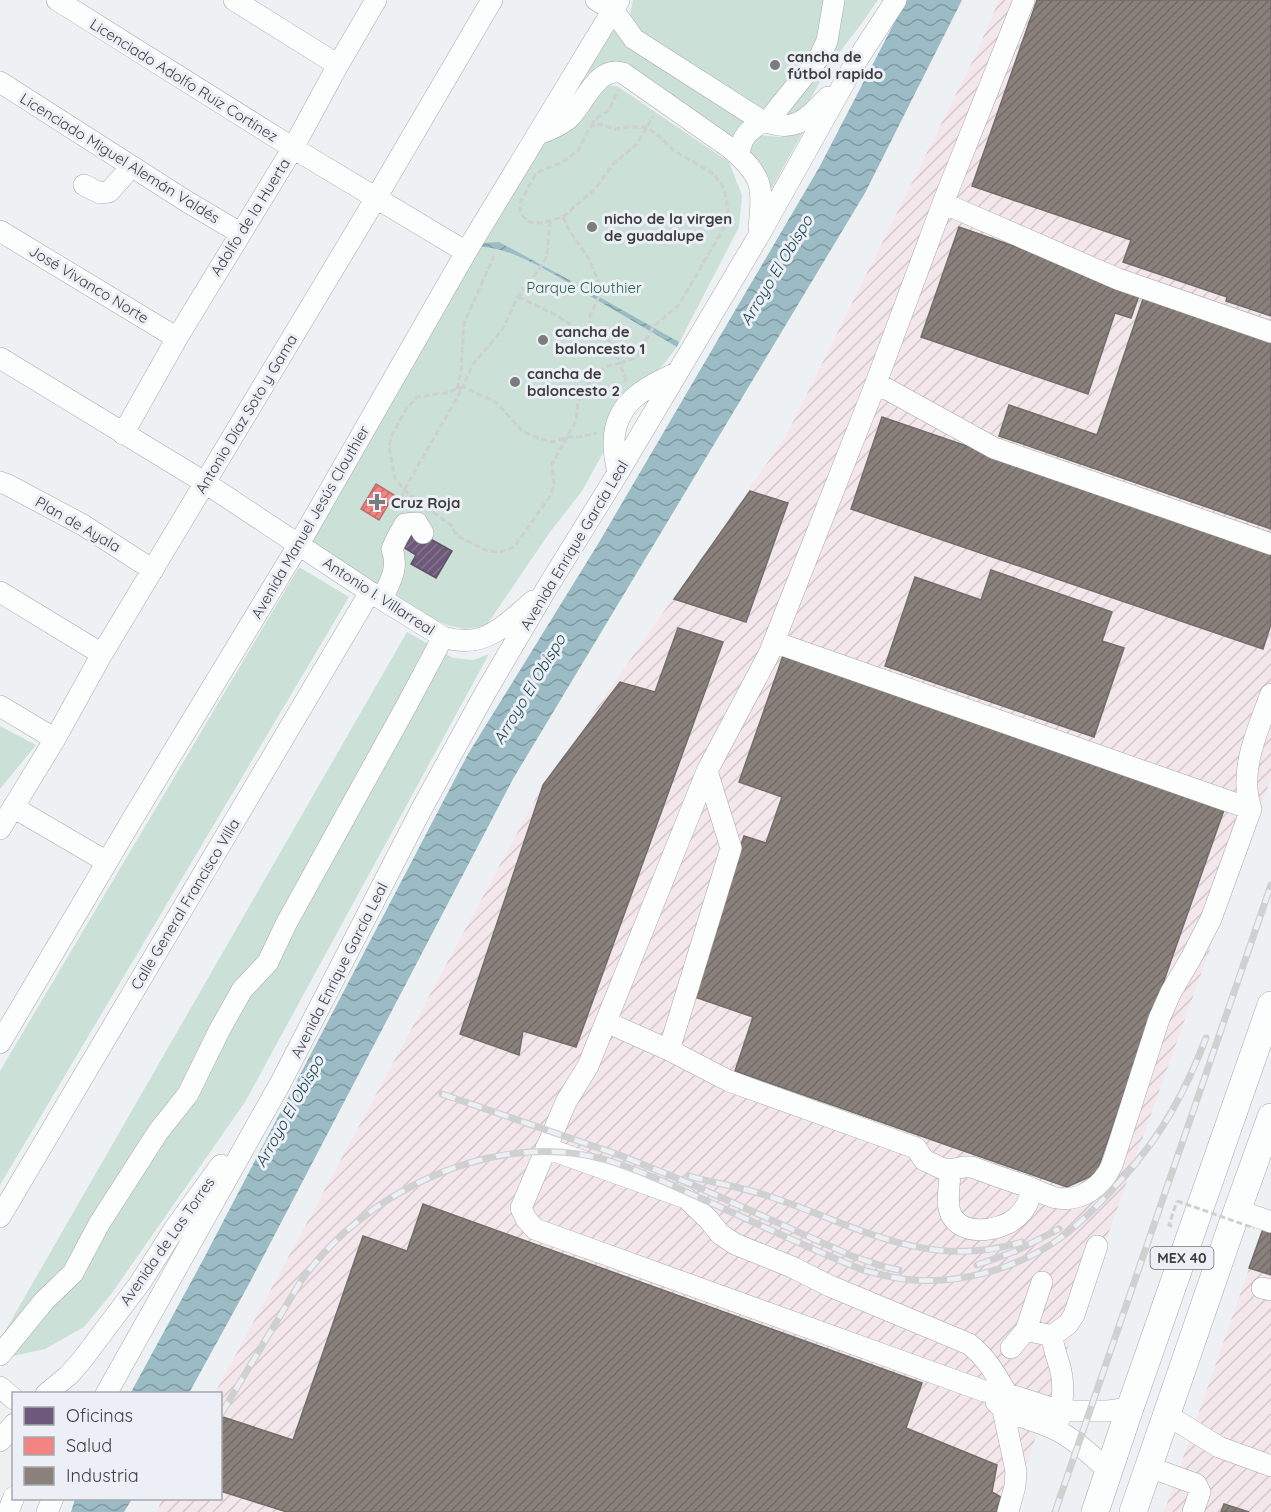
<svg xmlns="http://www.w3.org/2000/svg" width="1271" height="1512" font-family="Quicksand,sans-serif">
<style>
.industrial{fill:url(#industrial-furrows)}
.green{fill:#cbe0d7}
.water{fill:url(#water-waves)}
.offices{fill:url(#offices-hatch);stroke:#5e5168;stroke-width:1.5}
.health{fill:url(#health-hatch);stroke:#bb6f6e;stroke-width:1.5}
.industry{fill:url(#industry-hatch);stroke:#726d6a;stroke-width:1.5}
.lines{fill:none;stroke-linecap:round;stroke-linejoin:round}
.minor-casing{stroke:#a6a8aa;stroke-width:22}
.major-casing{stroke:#a6a8aa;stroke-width:28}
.path{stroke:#cecfd0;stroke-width:3;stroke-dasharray:6 3;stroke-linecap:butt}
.minor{stroke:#fcfdfd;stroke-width:21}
.major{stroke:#fcfdfd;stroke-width:27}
.rail-casing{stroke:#cfd0d0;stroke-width:7}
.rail{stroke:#ecf0f6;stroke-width:4.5;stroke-dasharray:14;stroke-linecap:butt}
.path-bridge{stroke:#cecfd0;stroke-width:3;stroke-dasharray:6 3;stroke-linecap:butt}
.poi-dot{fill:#7a7c7e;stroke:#ecf0f6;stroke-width:2}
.labels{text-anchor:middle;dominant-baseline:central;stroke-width:6;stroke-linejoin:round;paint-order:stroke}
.shield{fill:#ecf0f6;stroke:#707376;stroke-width:1.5}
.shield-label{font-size:14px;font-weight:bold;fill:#3b3d3f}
.poi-label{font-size:15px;font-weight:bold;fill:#3b3d3f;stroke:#ecf0f6;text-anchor:start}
.street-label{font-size:15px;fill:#3b3d3f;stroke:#ecf0f6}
.park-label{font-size:15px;fill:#226348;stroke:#ecf0f6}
.water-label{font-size:16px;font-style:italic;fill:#164049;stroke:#ecf0f6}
</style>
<defs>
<pattern id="industrial-furrows" width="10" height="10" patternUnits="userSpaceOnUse" patternTransform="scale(1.5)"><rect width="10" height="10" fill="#f4e7ec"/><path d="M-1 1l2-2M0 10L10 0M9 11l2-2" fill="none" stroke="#d2c7cb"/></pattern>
<pattern id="water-waves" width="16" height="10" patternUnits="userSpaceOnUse" patternTransform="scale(1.5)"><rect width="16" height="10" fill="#9bbcc4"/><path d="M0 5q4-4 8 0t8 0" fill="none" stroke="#809aa1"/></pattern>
<pattern id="offices-hatch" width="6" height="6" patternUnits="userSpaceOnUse" patternTransform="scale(1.5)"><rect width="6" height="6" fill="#6d597a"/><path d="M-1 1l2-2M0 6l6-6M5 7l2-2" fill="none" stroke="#83748d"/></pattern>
<pattern id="health-hatch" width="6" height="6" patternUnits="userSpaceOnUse" patternTransform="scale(1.5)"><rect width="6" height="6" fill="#f28482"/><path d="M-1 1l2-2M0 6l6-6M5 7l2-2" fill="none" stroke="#c56d6c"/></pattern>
<pattern id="industry-hatch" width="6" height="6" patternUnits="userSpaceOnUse" patternTransform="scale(1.5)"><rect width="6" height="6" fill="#8a817c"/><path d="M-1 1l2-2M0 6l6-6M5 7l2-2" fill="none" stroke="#726b67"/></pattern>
</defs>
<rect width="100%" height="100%" fill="#eef1f4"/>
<path class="industrial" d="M999 0H1271V778L1009 1512H157L162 1499 220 1498V1394L215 1393 543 785 786 436 975 56Z
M1264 1226 1271 1229V1512H1164Z"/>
<path class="green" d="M633 0H878L859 27 829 66 803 112 775 120 633 28 630 15Z
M612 20 752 120 733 143 608 66 597 67 586 75 561 108Z
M604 85 617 86 729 162 742 195 739 227 677 347 663 365 630 395 613 420 603 453 582 491 550 532 486 626 464 629 447 625 420 612 311 542 481 243 538 152 590 94Z
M807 125 769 193 746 146 761 135C783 138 789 138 807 125Z
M299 567 349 597 0 1185V1071Z
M407 632 453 658 473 660 489 654 245 1102 112 1293 84 1327 45 1349 0 1359V1340Z
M0 726 36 745 0 789Z"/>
<path class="water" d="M906 0H962L865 193 513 779 249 1284 189 1393 130 1394 203 1260 468 754 598 544 820 166Z
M499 242 562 276 679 342 677 347C650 331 623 315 597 300 568 283 512 245 479 247L481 243Z
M75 1499V1498L132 1499 124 1512H71Z"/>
<path class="offices" d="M408 532 424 541 427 537 452 551 436 578 411 564 416 555 400 545Z"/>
<path class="health" d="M376 484 394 495 379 520 361 509Z"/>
<path class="industry" d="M1037 0H1271V316L1226 301 1227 297 1123 262 1131 240 972 186Z
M959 227 1141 290 1131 318 1115 313 1088 394 921 337Z
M1145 293 1271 336V529L999 436 1009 405 1097 435Z
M882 417 1271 550V624L1263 649 851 509Z
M750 491 788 503 746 622 674 599Z
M991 570 1112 612 1102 641 1124 648 1094 737 885 666 915 577 981 600Z
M678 628 723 642 576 1047 523 1031 519 1055 460 1034 543 785 620 682 655 692Z
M783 656 1224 810 1096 1174 1067 1187 735 1071 753 1017 689 995 744 836 766 843 782 797 739 782Z
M423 1204 922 1383 906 1428 997 1465 992 1492 1001 1497 996 1512H287L220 1491V1416L293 1440 363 1236 407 1251Z
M1264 1226 1271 1229V1275L1249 1268Z
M1224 1504 1249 1512H1221Z"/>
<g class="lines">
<defs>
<path id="minor" d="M57 0 293 148 466 252
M234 0 338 65
M596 0 613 10 634 39 759 119C793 134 804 122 828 97
M1024 0 943 203 876 383 769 654 707 771 588 1066 566 1102 521 1208 526 1219 535 1229 984 1391 1007 1394 1061 1411H1108L1130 1408
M0 82 186 201 240 233
M767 122 820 56 827 41 834 0
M538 134C550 130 559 126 568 119 585 104 596 65 623 73L730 148C762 175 764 186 759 227
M739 156C741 136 748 131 764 121
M84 185 100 193 109 192 131 167
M943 203 1118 279 1271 332
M0 231 177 338
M0 358 204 482 370 592 443 637C484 650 504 626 533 601
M876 383 994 448 1271 544
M123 434 177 338 293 148 338 65 376 0
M618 473C616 464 614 455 614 445 613 404 644 388 676 373
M0 482 8 485 83 525 153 570
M0 592 102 654
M382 599C390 581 399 569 392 549L397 538 405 524 417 523 423 533
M774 642 1251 809C1238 771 1258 729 1271 694
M0 706 55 739
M13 807 107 862
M0 829 55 739 102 654 376 198 492 0
M606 1022 669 1050 729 1081 916 1148 924 1160 941 1168 950 1170 964 1167H972C990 1174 1008 1180 1026 1186 1036 1190 1045 1195 1056 1198 1081 1202 1102 1187 1112 1165L1159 1019 1171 992 1191 958 1211 919 1251 809
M0 1043 136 813 299 544 466 252 619 0
M669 1050 731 848 707 771
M546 1148 686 1198 708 1219 720 1234 735 1244 792 1267 830 1286 969 1344C987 1358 996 1375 1007 1394L1003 1410 1016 1471 1015 1486 1008 1512
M950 1170C950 1181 947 1198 949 1208 955 1238 999 1233 1017 1217 1026 1209 1030 1200 1032 1189
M1237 1210 1271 1222
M0 1217 370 592
M1262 1288 1271 1290
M1026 1330 1052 1336C1053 1346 1056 1354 1059 1364 1065 1383 1063 1404 1058 1423
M1052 1336 1068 1324 1074 1315 1097 1246
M1011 1348 1026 1330 1042 1282
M0 1355 44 1301 73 1273 99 1224 158 1132 188 1094 220 1029 242 990 268 962 286 924 408 703 443 637
M0 1387 14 1399
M46 1394 69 1375 82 1360 140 1283 175 1228 221 1165
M106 1394 281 1082 421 810 484 695 545 591 618 473 758 237 857 60 896 0
M996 1402C1011 1417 1035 1419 1054 1429 1072 1437 1095 1458 1109 1472
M1167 1415 1219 1447 1271 1466
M0 1441 14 1424
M1149 1467 1196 1484 1200 1492 1193 1512
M8 1512 14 1497
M47 1512 53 1498"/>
<path id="major" d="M1095 1512 1130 1408 1271 1005
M1133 1512 1232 1225 1271 1117"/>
</defs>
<use href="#minor" class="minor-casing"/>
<use href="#major" class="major-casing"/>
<path class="path" d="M597 124 615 129 629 127H646L658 135 673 150 714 174 724 189 728 209 726 224 679 305 654 326 635 358 620 363 609 341 590 327V316L602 290 589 259 569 230 563 217 541 223 529 222 520 213V203L534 177 540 171 561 163 578 151 590 127Z
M592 126 594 120 609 110 618 90
M563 217 595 189 613 164 637 144 653 116
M550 221 547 256 538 271 518 297 502 330 473 364 463 387 496 402 522 431 535 437 553 442 567 437H579L597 433
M518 297 556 315 585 334
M457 389 461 372 464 323 494 256
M399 507 404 490 463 387 446 393 417 397 406 409 391 437 389 447 395 478 404 490 425 507
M433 512 451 525 457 536 488 551 500 552 514 547 550 496 554 485 552 464 576 421 578 402 592 377 608 366 620 363 626 381
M1172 1226 1169 1225 1177 1201"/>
<use href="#minor" class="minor"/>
<use href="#major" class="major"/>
<defs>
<path id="rail" d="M442 1094 622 1156 691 1184 852 1256 885 1267 899 1270
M1132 1167C1166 1129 1188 1085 1206 1038
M689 1176C714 1183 740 1187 765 1195 853 1223 925 1272 1022 1242
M977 1265 1016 1251 1059 1229
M221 1414 301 1281C332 1238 374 1204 422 1181 479 1154 542 1143 603 1159 637 1169 669 1184 700 1198 754 1222 808 1248 863 1270 879 1274 895 1279 912 1280 962 1284 1018 1268 1059 1239 1088 1218 1113 1189 1137 1162
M1055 1512 1271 885"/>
</defs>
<use href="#rail" class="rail-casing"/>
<use href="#rail" class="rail"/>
<path class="path-bridge" d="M1177 1201 1254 1228"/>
</g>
<g class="poi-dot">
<circle cx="775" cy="65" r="6"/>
<circle cx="592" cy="227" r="6"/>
<circle cx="543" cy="340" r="6"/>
<circle cx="515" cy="382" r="6"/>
<path d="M374 493h6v6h6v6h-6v6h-6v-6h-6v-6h6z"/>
</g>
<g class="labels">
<rect class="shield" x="1150.5" y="1247" width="63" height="22" rx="4.5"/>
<g class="shield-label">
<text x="1182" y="1258">MEX 40</text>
</g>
<g class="poi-label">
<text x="787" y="56">cancha de<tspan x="787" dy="17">fútbol rapido</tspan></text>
<text x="604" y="218">nicho de la virgen<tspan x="604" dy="17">de guadalupe</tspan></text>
<text x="555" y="331">cancha de<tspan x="555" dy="17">baloncesto 1</tspan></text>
<text x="527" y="373">cancha de<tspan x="527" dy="17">baloncesto 2</tspan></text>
<text x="391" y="502">Cruz Roja</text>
</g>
<g class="street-label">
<text transform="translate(184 80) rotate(32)">Licenciado Adolfo Ruiz Cortínez</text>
<text transform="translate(120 158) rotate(32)">Licenciado Miguel Alemán Valdés</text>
<text transform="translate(250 217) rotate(-58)">Adolfo de la Huerta</text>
<text transform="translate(89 284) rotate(31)">José Vivanco Norte</text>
<text transform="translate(246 414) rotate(-59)">Antonio Díaz Soto y Gama</text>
<text transform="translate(310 522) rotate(-60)">Avenida Manuel Jesús Clouthier</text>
<text transform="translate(78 524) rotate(30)">Plan de Ayala</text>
<text transform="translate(574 545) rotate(-59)">Avenida Enrique García Leal</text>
<text transform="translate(379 596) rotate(33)">Antonio I. Villarreal</text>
<text transform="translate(185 904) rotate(-59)">Calle General Francisco Villa</text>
<text transform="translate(339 970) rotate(-63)">Avenida Enrique García Leal</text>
<text transform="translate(167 1241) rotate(-55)">Avenida de Las Torres</text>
</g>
<g class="park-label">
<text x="584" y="287">Parque Clouthier</text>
</g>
<g class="water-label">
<text transform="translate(776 270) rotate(-59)">Arroyo El Obispo</text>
<text transform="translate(529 689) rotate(-59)">Arroyo El Obispo</text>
<text transform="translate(289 1111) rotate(-61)">Arroyo El Obispo</text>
</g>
</g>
<rect x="12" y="1392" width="210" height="108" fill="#ecf0f6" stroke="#a5a8ad" stroke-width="1.5"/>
<rect x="24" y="1407" width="30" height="18" fill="#6d597a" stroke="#a5a8ad" stroke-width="1.5"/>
<text x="66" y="1422" font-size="18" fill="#3b3d3f">Oficinas</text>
<rect x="24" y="1437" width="30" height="18" fill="#f28482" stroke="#a5a8ad" stroke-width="1.5"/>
<text x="66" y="1452" font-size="18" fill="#3b3d3f">Salud</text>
<rect x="24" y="1467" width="30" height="18" fill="#8a817c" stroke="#a5a8ad" stroke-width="1.5"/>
<text x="66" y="1482" font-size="18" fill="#3b3d3f">Industria</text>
</svg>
